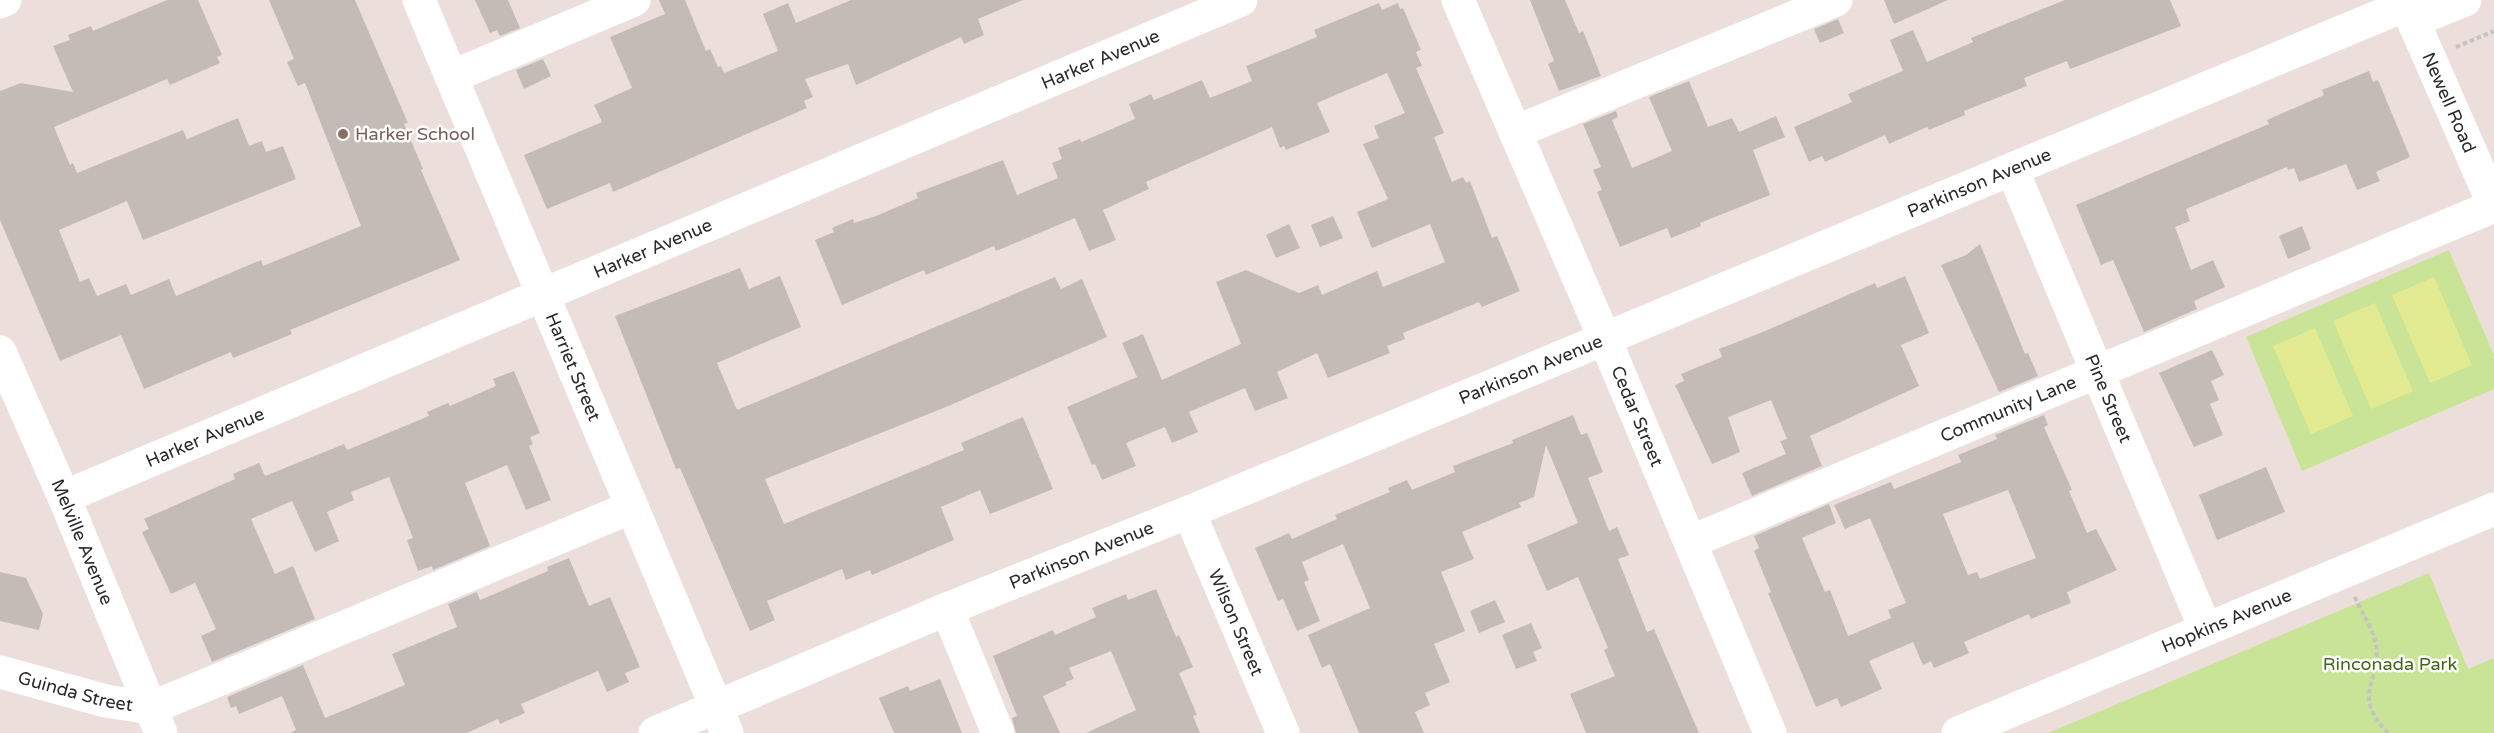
<svg xmlns="http://www.w3.org/2000/svg" width="2494" height="733" font-family="'Varela Round',sans-serif">
<style>
.green{fill:#c9e496}
.pitch{fill:#e2eb92}
.building{fill:#c4bbb7;fill-rule:evenodd}
.lines{fill:none;stroke-linecap:round;stroke-linejoin:round}
.path{stroke:#c3c3c3;stroke-width:4;stroke-dasharray:4.5 3;stroke-linecap:butt}
.minor{stroke:#fff;stroke-width:33}
.education-dot{fill:#8d6e63;stroke:#fff;stroke-width:2}
.labels{text-anchor:middle;dominant-baseline:central;stroke-width:5;stroke-linejoin:round;paint-order:stroke}
.street-label{font-size:18px;fill:#2a2a2a;stroke:#fff}
.education-label{font-size:18px;fill:#785e54;stroke:#fff;text-anchor:start}
.park-label{font-size:18px;fill:#426719;stroke:#fff}
</style>
<rect width="100%" height="100%" fill="#ecdfdb"/>
<path class="green" d="M2449 250 2494 355V389L2302 471 2246 337Z
M2429 573 2468 669 2494 658V733H2048Z"/>
<path class="pitch" d="M2434 277 2472 365 2430 383 2392 295Z
M2375 303 2413 391 2371 409 2333 321Z
M2315 328 2353 416 2311 434 2273 346Z"/>
<path class="building" d="M167 0H198L222 55 217 57 220 63 170 85 167 79 54 127 70 165 73 163 77 173 183 130 187 139 238 118 249 146 262 141 266 152 283 146 296 179 143 240 127 201 59 230 80 282 89 278 97 296 126 284 131 295 169 279 176 296 261 260 263 266 361 226 305 83 298 86 287 62 294 59 269 0H355L408 123 404 124 423 169 421 170 460 260 290 330 292 334 233 358 231 352 144 389 121 335 60 361 0 220V91L21 83 73 92 53 46 70 40 68 35 91 26 93 31Z
M475 0H508L520 28 500 36 497 30 490 33Z
M659 0H685L706 51 710 49 718 67 721 66 724 73 778 51 763 14 788 3 796 23 851 0H1023L978 19 984 35 964 44 961 37 856 85 848 64 805 79 813 97 804 101 807 108 613 192 610 183 547 209 524 155 602 122 594 105 632 88 610 37 665 14Z
M1530 0H1565L1579 33 1583 31 1601 76 1559 91 1548 64 1554 61Z
M1884 0H1948L1894 24Z
M2065 0H2170L2181 26 2070 69 2067 61 2024 78 2027 86 1964 111 1965 115 1929 130 1927 127 1889 144 1885 135 1825 162 1822 156 1809 162 1794 127 1852 102 1848 94 1903 71 1890 40 1913 30 1927 62 1973 42 1971 38Z
M1379 3 1382 10 1398 3 1400 9 1403 8 1421 50 1416 52 1422 66 1416 68 1444 133 1434 137 1452 182 1463 177 1466 183 1470 181 1492 238 1497 236 1520 291 1482 307 1479 302 1403 333 1405 339 1387 346 1390 353 1328 378 1317 353 1277 372 1288 398 1255 411 1245 388 1189 412 1198 432 1172 443 1165 427 1126 443 1136 466 1102 480 1095 464 1092 465 1067 407 1137 377 1122 343 1143 334 1162 380 1241 344 1216 282 1246 270 1299 293 1318 285 1322 295 1377 271 1383 287 1445 262 1430 224 1372 248 1357 212 1388 199 1363 144 1379 138 1374 126 1405 113 1387 73 1317 103 1330 132 1286 150 1284 146 1280 148 1272 127 1146 182 1149 189 1103 210 1116 240 1089 251 1075 218 996 251 994 246 926 275 924 270 842 305 815 240 834 232 832 228 853 219 854 223 876 216 918 198 916 193 1003 160 1017 195 1058 178 1052 163 1062 159 1058 148 1080 139 1081 142 1135 119 1129 104 1151 94 1154 100 1202 80 1210 98 1252 81 1246 66 1317 37 1314 30Z
M1838 19 1844 33 1820 43 1814 29Z
M543 59 551 76 524 89 516 70Z
M2369 71 2373 82 2378 80 2410 157 2376 172 2380 181 2357 190 2346 164 2299 182 2294 168 2288 170 2287 167 2186 209 2190 221 2175 227 2191 270 2213 260 2225 287 2194 301 2197 309 2144 332 2113 260 2101 265 2076 205 2269 124 2267 120 2324 95 2322 90Z
M1689 81 1708 127 1732 118 1739 132 1776 116 1785 137 1753 150 1770 195 1700 223 1701 226 1671 238 1667 228 1620 247 1597 192 1602 190 1593 170 1601 167 1583 124 1616 111 1618 117 1612 120 1632 168 1672 151 1649 97Z
M1333 216 1343 238 1320 247 1311 225Z
M1289 224 1300 248 1276 258 1266 235Z
M2302 226 2311 249 2288 259 2279 236Z
M1980 244 2025 354 2028 353 2038 376 1999 392 1941 265 1966 255Z
M740 268 749 289 780 276 801 327 717 363 737 410 1055 277 1061 289 1082 279 1107 337 946 407 765 479 784 524 964 450 961 443 1023 417 1053 489 990 514 980 490 941 507 954 540 872 575 870 570 846 580 842 569 767 601 775 620 750 631 680 468 676 469 615 316Z
M1905 276 1929 333 1901 345 1919 386 1810 436 1822 466 1752 496 1742 473 1786 454 1780 441 1787 439 1771 400 1728 417 1740 452 1712 464 1675 385 1684 381 1681 374 1722 357 1719 349 1763 332 1875 283 1877 288Z
M2212 350 2224 375 2211 381 2219 400 2210 404 2223 435 2194 447 2159 373Z
M514 371 540 433 530 437 533 444 529 446 551 500 526 510 507 465 465 483 490 546 433 570 432 566 418 571 407 540 413 538 389 477 351 492 354 500 327 512 339 541 315 552 292 501 251 519 275 574 293 566 315 619 212 662 201 636 216 629 195 583 171 594 142 532 149 529 144 519 235 479 233 474 259 463 265 476 344 444 347 450 429 416 427 412 448 403 450 406 496 386 493 379Z
M1573 415 1581 435 1587 433 1603 472 1588 478 1609 531 1617 527 1629 555 1618 559 1647 632 1654 629 1699 733H1586L1570 694 1615 676 1604 650 1608 648 1578 577 1547 591 1527 545 1578 523 1546 445 1534 497 1519 503 1521 507 1462 532 1474 559 1441 572 1465 631 1434 644 1450 682 1425 693 1430 705 1415 712 1424 733H1359L1330 664 1322 668 1308 635 1370 608 1343 544 1302 562 1309 580 1304 582 1320 621 1297 631 1283 599 1278 601 1255 548 1289 533 1292 539 1337 519 1335 515 1390 492 1388 488 1407 480 1412 490 1455 472 1453 466 1513 443 1512 440Z
M2044 415 2048 425 2044 427 2072 490 2069 491 2087 533 2096 529 2117 570 2067 592 2071 603 2031 619 2029 614 1964 642 1969 653 1934 668 1931 661 1923 665 1913 642 1869 661 1882 689 1841 707 1837 698 1816 707 1768 593 1771 592 1754 551 1759 548 1754 536 1829 504 1836 523 1802 538 1825 592 1830 590 1848 636 1891 618 1888 610 1906 603 1870 518 1845 529 1834 505 1891 482 1894 489 1961 462 1958 455 1997 439 1995 435ZM2008 490 2036 558 1980 579 1977 572 1968 575 1943 514Z
M2266 467 2285 512 2217 540 2199 495Z
M569 558 589 606 610 597 640 667 625 673 629 682 607 692 598 671 521 704 525 713 500 724 498 719 467 733H290L296 730 282 696 239 714 236 706 231 708 227 697 303 665 325 718 405 685 392 654 457 627 448 604 477 592 480 600 548 571 547 567Z
M0 572 26 578 43 614 39 630 0 621Z
M1156 589 1176 637 1179 635 1193 667 1179 673 1197 715 1193 716 1200 733H1086L1136 710 1111 651 1069 668 1074 679 1065 682 1067 685 1043 696 1060 733H1016L1012 718 1017 716 993 656 1053 630 1055 635 1096 617 1092 608 1126 594 1128 600Z
M1495 600 1505 622 1479 633 1470 611Z
M1531 623 1542 648 1533 652 1537 661 1516 669 1502 635Z
M940 679 962 733H894L879 698 908 686 910 691Z"/>
<g class="lines">
<path class="path" d="M2456 47 2494 31
M2355 597C2361 612 2374 630 2376 645 2382 682 2350 694 2388 733"/>
<g class="minor">
<path id="s1" d="M419 0 727 733"/>
<path id="s2" d="M1458 0 1604 337 1770 733"/>
<path id="s3" d="M2404 0 2494 205"/>
<path d="M0 2 5 0"/>
<path d="M2413 21 2465 0"/>
<path d="M451 77 634 0"/>
<path d="M1515 132 1836 0"/>
<path id="s4" d="M2012 169 2205 628"/>
<path id="s5" d="M0 352 64 497 161 733"/>
<path id="s6" d="M64 497 1241 0"/>
<path id="s7" d="M1189 512 1283 733"/>
<path id="s8" d="M1690 542 2494 206"/>
<path d="M947 609 998 733"/>
<path id="s9" d="M0 672 106 701 151 708 632 507"/>
<path id="s10" d="M655 733 947 609 1189 512 2406 5"/>
<path id="s11" d="M1958 733 2494 509"/>
</g>
</g>
<circle class="education-dot" cx="343" cy="134" r="6"/>
<g class="labels">
<g class="street-label">
<text stroke="none"><textPath href="#s6" startOffset="1125">Harker Avenue</textPath></text>
<text stroke="none"><textPath href="#s3" startOffset="112">Newell Road</textPath></text>
<text stroke="none"><textPath href="#s10" startOffset="1434">Parkinson Avenue</textPath></text>
<text stroke="none"><textPath href="#s6" startOffset="639">Harker Avenue</textPath></text>
<text stroke="none"><textPath href="#s1" startOffset="398">Harriet Street</textPath></text>
<text stroke="none"><textPath href="#s10" startOffset="948">Parkinson Avenue</textPath></text>
<text stroke="none"><textPath href="#s4" startOffset="249">Pine Street</textPath></text>
<text stroke="none"><textPath href="#s8" startOffset="345">Community Lane</textPath></text>
<text stroke="none"><textPath href="#s2" startOffset="453">Cedar Street</textPath></text>
<text stroke="none"><textPath href="#s6" startOffset="153">Harker Avenue</textPath></text>
<text stroke="none"><textPath href="#s5" startOffset="207">Melville Avenue</textPath></text>
<text stroke="none"><textPath href="#s10" startOffset="462">Parkinson Avenue</textPath></text>
<text stroke="none"><textPath href="#s11" startOffset="291">Hopkins Avenue</textPath></text>
<text stroke="none"><textPath href="#s7" startOffset="120">Wilson Street</textPath></text>
<text stroke="none"><textPath href="#s9" startOffset="78">Guinda Street</textPath></text>
</g>
<g class="education-label">
<text x="355" y="134">Harker School</text>
</g>
<g class="park-label">
<text x="2390" y="664">Rinconada Park</text>
</g>
</g>
</svg>
